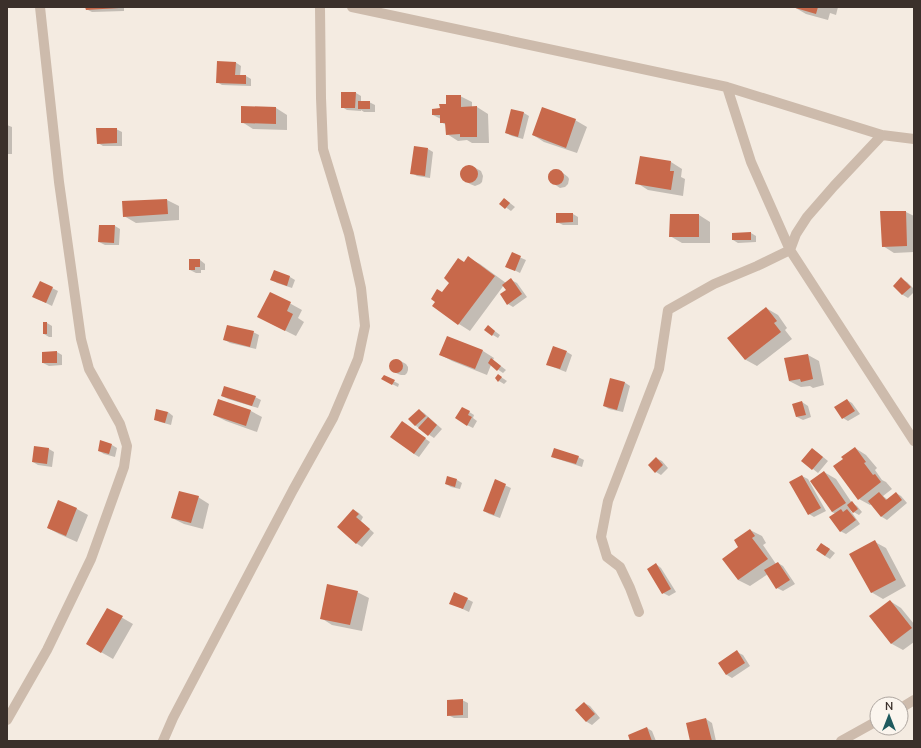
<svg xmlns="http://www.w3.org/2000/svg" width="921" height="748" font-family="'Nunito Sans',sans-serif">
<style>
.shadow{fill:#0003}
.building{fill:#c8694b}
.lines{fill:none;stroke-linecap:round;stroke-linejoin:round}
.street{stroke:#cdbbac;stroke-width:10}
</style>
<rect width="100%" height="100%" fill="#f4ebe1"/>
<path class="shadow" d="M86 7H124V11L92 12 86 9Z
M794 7H838L836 15 830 13 828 20 806 14Z
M235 62 241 66 240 76H246L251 79V86L222 85 217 82Z
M356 93 361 96V102H369L375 105V112H364L361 110V111L347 110 342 107Z
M460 96 472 102V108L477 107 488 114 489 143H472L467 140 458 141 447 134 446 125 441 122V119L433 115Z
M276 108 287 115V130L253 129 242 122Z
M512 110 524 113 529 116 523 139 512 136 506 133Z
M575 120 587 127 577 153 544 142 533 135Z
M7 125 12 127V154H7Z
M116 129 122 132V146H103L98 143Z
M428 149 433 152 430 178 417 176 412 173Z
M671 162 682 169 681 177 685 179 683 196 648 190 637 183Z
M470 165 481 171 483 176 482 182 480 184 475 186 470 184 462 179 460 174 462 169 464 167Z
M554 169 559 170 568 177 569 179 568 184 565 187 560 188 554 184 548 179 549 174Z
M505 199 515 207 511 211 501 204Z
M167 200 179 206V220L136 223 124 216 123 202Z
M906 212 914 216V252L894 253 883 246Z
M573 214 578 217V225H563L557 222Z
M699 215 710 222V243H682L670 236Z
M115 226 120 229 119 245H105L99 242Z
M751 233 756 236V242L738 243 733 240Z
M512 254 526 260 520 273 512 269Z
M468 258 480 264 506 283 511 280 517 283 527 297 513 307 508 304 507 290 504 285 470 331 459 324 433 306Z
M200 260 205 264V270H201V273H196L190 270Z
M274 272 290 277 295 280 292 288 277 283 271 279Z
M901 279 907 282 914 289V292L908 298 903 295 894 286Z
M40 282 58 291 52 306 34 297Z
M271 293 302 310 298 318 304 322 296 336 270 323Z
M766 308 778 315 787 328 785 330 792 339 757 366 746 360 728 338Z
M47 323 52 326V337H49L44 334Z
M488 326 500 335 498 338 493 335Z
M253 332 259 335 256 349 230 343 225 340Z
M448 337 483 351 494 358 493 360 506 370 503 373 491 365 487 375 452 361 441 355Z
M57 352 62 355V365L49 366 43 363Z
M567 352 572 355 566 372 553 367 548 364Z
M808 355 819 361 824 385 813 388 810 386 801 387 789 381Z
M397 359 406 364 408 367V370L407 373 405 375H401L398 374 392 371 390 368 391 362Z
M498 375 507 381 504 384 499 381Z
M384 376 399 384 398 387 382 379Z
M624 382 630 386 623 412 609 409 604 406Z
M222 396 255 397 261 400 258 408 228 399Z
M219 400 251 411 262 417 257 432 226 421 214 415Z
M847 400 852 403 860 414 848 421 843 418Z
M802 402 808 406 811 417 803 420 797 417Z
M463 408 474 415 473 418 477 421 473 428 467 425Z
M419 410 424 413 442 429 434 438 416 426 410 419Z
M168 412 173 416 171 425 160 422 155 419Z
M408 426 430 442 419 457 414 454Z
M112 445 117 448 115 457 104 454 99 451Z
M35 447 49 449 54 452 52 467 38 465 33 462Z
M855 448 866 455 877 468 875 470 882 480 886 482 892 489 883 496 888 500 896 493 901 496 907 503 887 520 882 517 872 504 870 505 859 499 844 459Z
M812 449 817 452 828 461 818 473 813 469 802 461Z
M553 456 578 457 584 460 582 467 558 459Z
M656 458 662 461 668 468 661 475 656 472Z
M824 472 836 479 852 503 857 506 862 512 859 515 850 510 860 524 846 534 840 531 836 514 832 512Z
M802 476 808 479 826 511 814 517 809 514Z
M457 480 462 483 460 489 451 487 446 484Z
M495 481 511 488 500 518 489 514 484 511Z
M198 497 209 504 203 529 184 524 172 518Z
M59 502 77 509 88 515 77 542 59 534 48 528Z
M354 510 359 513 363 517 361 521 374 533 362 547 356 543Z
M750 530 762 536 766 543 763 545 776 564 778 563 783 566 795 584 783 591 777 588 768 574 750 586 738 580 740 548Z
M875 542 886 548 906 586 883 599 871 592Z
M827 547 835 553 830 559 825 556Z
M656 564 661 568 676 592 669 596 663 593Z
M357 592 369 598 362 631 332 625 321 618Z
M455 593 473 602 469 612 450 603Z
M890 601 901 608 914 624V642L903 650 892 644 871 616Z
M107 609 133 624 113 659 87 644Z
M737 652 743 655 750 666 732 678 727 675 719 663Z
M462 700 468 703V718H454L448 715Z
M584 703 590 706 600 718 592 725 587 722 576 710Z
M706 719 712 723 716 741H691Z
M647 728 652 731 656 741H631Z"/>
<path class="building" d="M85 7H119V8L86 10Z
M792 7H818L816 14Z
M217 61 236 62 235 75H246V84L216 83Z
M341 92H356L355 108H341Z
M446 95H461V107L477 106V137H460V134L446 135 445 123H440V115H432V109L440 108 439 104H446Z
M358 101H370V109H358Z
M241 106 276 107V124L241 123Z
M542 107 576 119 566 148 532 135Z
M511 109 524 112 518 137 505 133Z
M96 128H117V143L97 144Z
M414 146 428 148 425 176 410 174Z
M640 156 671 161 670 171H674L671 190 635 184Z
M460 174a9 9 0 1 1 18 0a9 9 0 1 1-18 0Z
M548 177a8 8 0 1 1 16 0a8 8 0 1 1-16 0Z
M504 198 510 203 505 209 499 204Z
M167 199 168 214 123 217 122 201Z
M880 211H906L907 246 882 247Z
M556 213H573V222L556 223Z
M670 214H699V237H669Z
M99 225H115L114 243 98 242Z
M751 232V240H732V233Z
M512 252 521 256 515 271 505 267Z
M468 256 495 276 458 325 432 306 435 302 431 299 437 289 442 292 449 283 444 278 458 258 464 262Z
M189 259H200V267H195V270H189Z
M274 270 290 276 287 286 270 280Z
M901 277 911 287 902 295 893 286Z
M511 278 522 294 507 305 500 294 506 290 502 285Z
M40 281 53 287 46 303 32 297Z
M270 292 291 302 287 311 293 314 285 331 257 317Z
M766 307 777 321 774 323 781 332 745 360 727 338Z
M43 322H47V334H43Z
M227 325 254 331 250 347 223 340Z
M488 325 495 331 492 336 484 330Z
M447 336 483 350 475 369 439 355Z
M553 346 567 351 560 369 546 365Z
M57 351V363H42V352Z
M808 354 813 379 801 382 800 379 789 381 784 358Z
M491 358 501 366 497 371 488 363Z
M389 366a7 7 0 1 1 14 0a7 7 0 1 1-14 0Z
M498 374 502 377 498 382 495 378Z
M384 375 395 380 392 385 381 379Z
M610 378 625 382 617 410 603 406Z
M224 386 256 396 252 406 221 396Z
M218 399 251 410 246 426 213 415Z
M847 399 855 411 842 419 834 407Z
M802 401 806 415 796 417 792 404Z
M462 407 470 411 468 415 472 417 467 426 455 418Z
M156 409 168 412 165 423 154 420Z
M419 409 426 416 415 426 408 419Z
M428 417 437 425 428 436 418 428Z
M402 421 426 438 414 454 390 437Z
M100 440 112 444 109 454 98 451Z
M34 446 49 448 47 464 32 462Z
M855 447 866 462 864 463 873 475 875 474 881 482 858 500 833 466 843 459 841 457Z
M554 448 579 456 576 464 551 457Z
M812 448 823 457 812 470 801 461Z
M656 457 663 465 655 473 648 465Z
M824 471 846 503 832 512 810 481Z
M802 475 821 508 808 515 789 482Z
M447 476 457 479 455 487 445 484Z
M495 479 506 484 494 515 483 511Z
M179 491 199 496 191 523 171 518Z
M879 492 886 500 896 492 902 500 881 517 868 501Z
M58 500 77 508 66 536 47 528Z
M852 501 858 509 853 513 847 505Z
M353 509 359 514 356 517 370 529 356 544 337 527Z
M841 509 843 512 847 509 856 520 840 532 829 517Z
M750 529 755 536 752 538 768 559 738 580 722 559 738 547 734 540Z
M875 540 896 580 871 593 849 554Z
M821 543 830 549 825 556 816 550Z
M778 562 790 580 776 589 764 570Z
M656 563 671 589 662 594 647 569Z
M327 584 358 591 350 625 320 619Z
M454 592 468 598 463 609 449 604Z
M890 600 912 628 891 644 869 616Z
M107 608 123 616 101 653 86 644Z
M737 650 745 663 726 675 718 663Z
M463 699V715L447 716V700Z
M584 702 595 714 586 722 575 710Z
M706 718 712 741H690L686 723Z
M647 727 652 741H630L628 735Z"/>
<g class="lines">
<path class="street" d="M352 7 727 87 882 135 914 139
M727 87 751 162 790 250 914 441
M639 612 630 588 620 567 607 557 601 537 608 501 659 369 668 310 714 284 757 266 790 250 796 234 807 217 834 186 882 135
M901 708 914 700
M7 720 47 650 91 559 124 467 127 446 120 424 89 369 81 339 59 182 40 7
M163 741 173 718 293 490 333 418 358 359 365 326 361 288 349 234 323 149 321 98 320 7
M841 741 877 721"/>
</g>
<rect width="921" height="748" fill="none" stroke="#3b302b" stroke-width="16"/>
<g transform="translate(889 716)"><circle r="19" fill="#fbf5ee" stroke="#aea6a0"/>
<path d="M0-3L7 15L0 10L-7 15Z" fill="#1f5a5e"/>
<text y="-6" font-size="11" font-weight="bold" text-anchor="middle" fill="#3b302b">N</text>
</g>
</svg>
